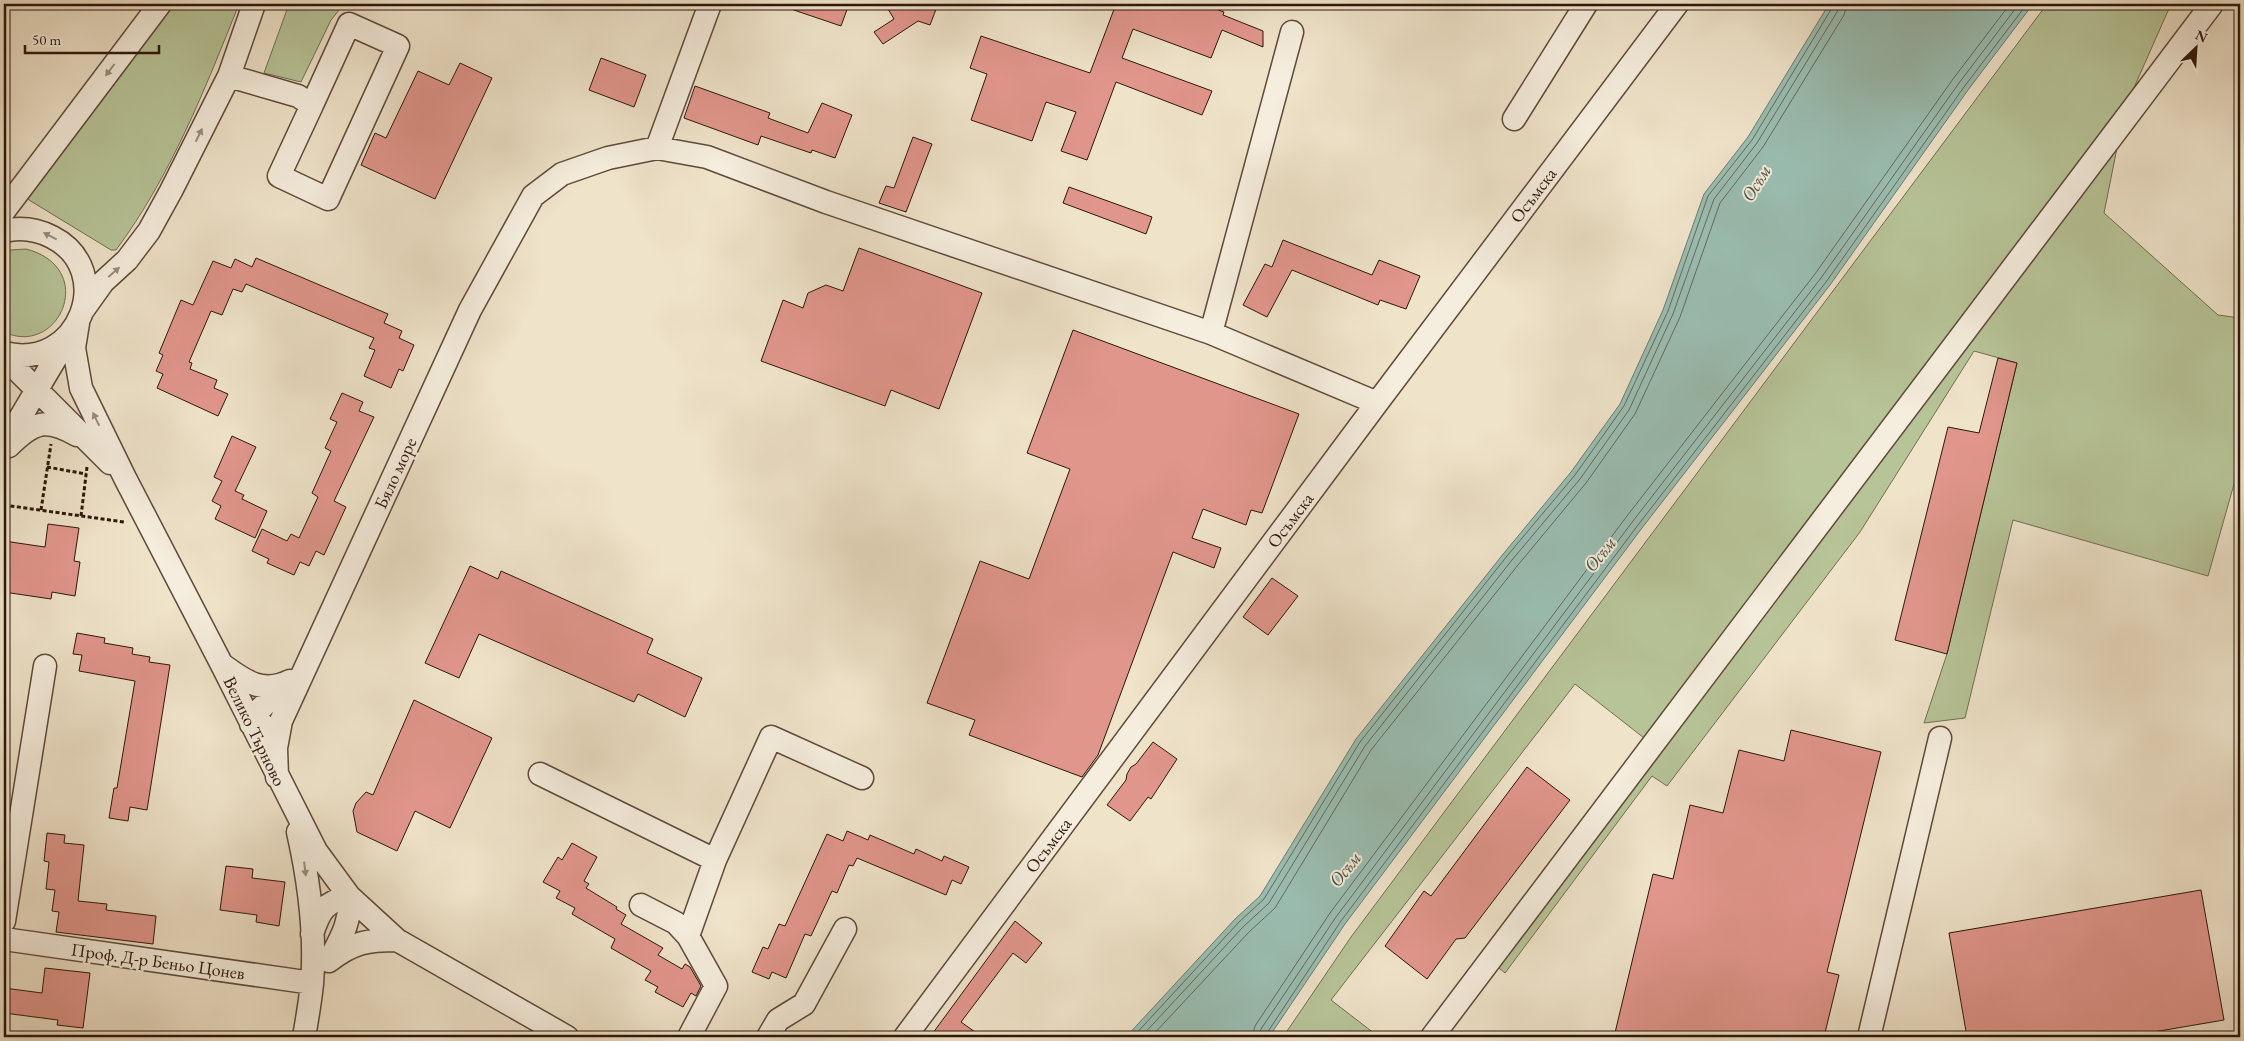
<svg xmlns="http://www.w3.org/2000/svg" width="2244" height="1041" font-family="'EB Garamond',serif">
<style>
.green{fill:#b7c498;stroke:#726e51}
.water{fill:#9abeb2;stroke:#6e7b6f}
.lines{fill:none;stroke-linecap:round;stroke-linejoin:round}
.shore{stroke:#646a5e;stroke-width:1}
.building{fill:#e1968c;stroke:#2d170a}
.minor-casing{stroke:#5e4a3a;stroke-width:25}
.path{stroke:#2d170a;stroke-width:3;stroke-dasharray:4 2.5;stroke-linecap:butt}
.minor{stroke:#f5eddd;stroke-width:22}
.oneway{fill:#9b8d7e}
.labels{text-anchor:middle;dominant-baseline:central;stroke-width:4;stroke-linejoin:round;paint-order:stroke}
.street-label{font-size:18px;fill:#2d170a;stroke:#f5eddd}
.water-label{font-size:19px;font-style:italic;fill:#535145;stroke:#f5eddd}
</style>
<rect width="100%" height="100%" fill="#efe3ca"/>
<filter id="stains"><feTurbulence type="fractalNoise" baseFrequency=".004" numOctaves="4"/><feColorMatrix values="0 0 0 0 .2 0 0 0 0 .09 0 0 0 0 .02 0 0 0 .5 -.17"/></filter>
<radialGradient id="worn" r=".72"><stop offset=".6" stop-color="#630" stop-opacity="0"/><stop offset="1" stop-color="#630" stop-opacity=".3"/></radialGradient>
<path class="green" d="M174 4H239C205 89 171 176 116 250H111L29 200 27 194Z
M289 4H344L331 20 301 82 264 73Z
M2047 4H2171L2125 108 2104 213 2218 315 2240 318V463L2208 576 2013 520 1965 718 1924 723 1947 654 2017 363 1974 351 1860 532 1667 786 1652 776 1505 973 1489 960 1653 745 1575 684 1331 1000 1379 1037H1283L1351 937Z
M26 249C99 268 59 358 4 332V253L11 250Z"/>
<path class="water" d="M1829 4H2033L1968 90 1830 285 1642 528 1345 924 1269 1037H1126L1235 919 1260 896 1356 739 1504 553 1571 472 1620 404 1663 310 1704 194 1748 137Z"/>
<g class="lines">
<path class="shore" d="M1133 1037 1239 922 1264 899 1360 742 1507 556 1575 475 1624 406 1668 311 1708 196 1752 140 1832 8 1833 4
M1141 1037 1243 927 1269 903 1365 746 1512 560 1580 479 1629 410 1673 314 1714 199 1757 143 1837 12 1839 4
M1151 1037 1249 932 1275 908 1371 750 1518 565 1586 483 1635 414 1680 317 1720 203 1763 147 1844 15 1847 4
M1252 1037 1255 1026 1330 913 1627 516 1815 274 1953 79 2010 4
M1259 1037 1261 1029 1336 917 1633 521 1821 278 1959 83 2019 4
M1266 1037 1267 1033 1341 921 1638 525 1826 282 1964 87 2027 4"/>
</g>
<path class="building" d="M782 4H849L841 26 782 6Z
M885 4H938L930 25 918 21 883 44 874 32 894 19Z
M1116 4H1202L1224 12 1223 15 1263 31V47L1222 30 1211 58 1133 29 1122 58 1212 91 1202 115 1116 82 1087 160 1061 151 1076 112 1046 102 1032 141 971 120 987 74 970 68 981 36 1090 73Z
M601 58 646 75 634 107 589 90Z
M460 63 492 78 435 199 361 165 375 133 386 138 418 71 449 85Z
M695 86 770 113 768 118 808 133 822 103 852 115 835 158 812 150 811 153 761 136 758 145 684 118Z
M913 137 932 144 906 212 879 203 886 186 894 188Z
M1069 187 1152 217 1146 234 1063 203Z
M1283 240 1372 275 1379 260 1420 276 1406 309 1380 300 1378 305 1292 270 1267 317 1243 305 1265 264 1272 267Z
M859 248 982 293 939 409 891 390 885 406 761 361 783 300 803 308 808 293 826 285 843 291Z
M256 258 388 314 384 323 402 331 399 338 414 345 403 371 399 369 391 388 364 376 375 350 369 348 374 338 246 284 242 292 233 289 222 315 211 311 189 362 192 363 190 369 217 380 214 388 228 394 218 416 157 388 163 374 156 371 163 355 159 353 181 300 193 305 213 261 231 268 235 259 252 267Z
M1073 330 1299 414 1262 513 1251 510 1246 525 1203 509 1192 538 1221 548 1214 568 1173 552 1098 755 1082 777 969 735 975 720 927 703 980 561 1029 579 1070 469 1027 453Z
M1998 358 2017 363 1947 654 1895 640 1948 427 1979 433Z
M342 393 363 402 359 411 374 417 334 501 346 507 324 555 316 551 309 566 300 562 294 575 267 563 269 559 252 551 262 529 287 541 291 534 299 538 318 497 312 493 331 451 325 448 337 422 330 419Z
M232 436 256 447 235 491 244 495 242 499 267 511 255 538 215 519 221 506 212 501 222 481 214 477Z
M48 524 79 528 74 561 80 562 75 596 52 592 51 599 4 592V541L45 547Z
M470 566 498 579 501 571 653 639 647 653 702 678 685 717 638 694 634 702 479 634 459 678 425 663Z
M1272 578 1298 596 1268 635 1243 617Z
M77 633 105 638 104 643 133 648 132 654 150 657 149 662 170 665 147 810 130 807 128 821 109 818 114 788H117L135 681 79 671 82 655 73 654Z
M414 700 492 738 450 828 415 811 397 851 357 832 353 811 356 803 366 792 373 795Z
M1791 730 1881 752 1827 972 1839 975 1824 1037H1614L1653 874 1673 879 1690 805 1723 813 1739 750 1784 761Z
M1153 742 1177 759 1151 799 1148 797 1130 821 1107 805 1126 780 1127 774 1131 767 1136 764Z
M1527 767 1570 800 1465 938 1456 939 1427 979 1385 946 1424 891 1431 896Z
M847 831 868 840 870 835 914 854 916 849 942 861 944 856 969 867 961 884 952 880 946 895 857 858 853 866 849 865 837 893 832 891 811 936 805 934 786 978 772 972 769 979 752 972 763 947 768 949 779 924 785 926 827 834 843 841Z
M47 833 65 835 64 843 84 845 78 901 107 904 106 910 156 916 153 944 56 932 59 912 52 911 55 890 46 889 49 862 44 861Z
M572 843 597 857 584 881 589 884 586 888 617 907 616 909 626 915 621 924 663 948 658 955 682 969 685 964 690 967 701 986 696 996 691 993 683 1007 655 992 658 987 645 980 651 971 611 948 615 939 572 914 575 908 556 898 560 891 543 882 558 857 562 860Z
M226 866 253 869 252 878 285 882 279 926 256 922 257 915 220 910Z
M2201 890 2224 1020 2124 1037H1967L1949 933Z
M1015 921 1042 943 1026 963 1013 953 961 1022 982 1037H930Z
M45 968 90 973 83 1028 57 1025 58 1020 4 1013V988L42 993Z"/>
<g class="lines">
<defs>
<path id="minor" d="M229 76 298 96 312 105 279 176 328 199 398 46 349 24 312 105
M1514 119 1586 4
M657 148 710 4
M4 211 160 4
M4 231C21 227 36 229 52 237 117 270 80 372 4 353
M83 310 103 282 127 260 149 231 171 191 229 76 254 4
M78 323 74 348 81 388 125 478 222 665 316 851 349 896 397 940 567 1037
M1211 333 1292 32
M4 357 110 463
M4 445 67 339
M9 446C34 421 46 418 77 435
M224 666C246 682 263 694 290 681
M262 724H251L256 713 288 682
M540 774 715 860 771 737 862 778
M277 777 276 748 281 721 470 310 533 196 562 174 608 158 657 148 707 157 826 202 1211 333 1377 403
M298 832C309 881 316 934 312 984 310 1002 307 1020 304 1037
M641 905 676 923 688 936 716 986 689 1037
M4 921 45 666
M312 934C320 910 324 903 349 896 352 921 340 940 329 961
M688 936 715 860
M4 939 312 983
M329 961C353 942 368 940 397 940
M768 1037 778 1020 804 1004 845 929
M905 1037 1377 403 1677 4
M1432 1037 2212 4
M1869 1037 1940 738"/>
</defs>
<use href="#minor" class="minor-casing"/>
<path class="path" d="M47 467 86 474
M4 505 124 522
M41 510 51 444
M81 516 87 467"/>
<use href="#minor" class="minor"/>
</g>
<defs><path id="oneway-solid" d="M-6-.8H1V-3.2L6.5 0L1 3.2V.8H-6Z" transform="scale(1.25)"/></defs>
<g class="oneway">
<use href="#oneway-solid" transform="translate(110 70) rotate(127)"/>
<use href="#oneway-solid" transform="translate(199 135) rotate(-64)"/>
<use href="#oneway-solid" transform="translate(50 236) rotate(-153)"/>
<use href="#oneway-solid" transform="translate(114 272) rotate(-41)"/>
<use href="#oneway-solid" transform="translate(96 419) rotate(-116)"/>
<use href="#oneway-solid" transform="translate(305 869) rotate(83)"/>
</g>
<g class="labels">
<g class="street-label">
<text transform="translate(1533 195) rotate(-53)">Осъмска</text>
<text transform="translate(395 473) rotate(-65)">Бяло море</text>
<text transform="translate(1290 520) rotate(-53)">Осъмска</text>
<text transform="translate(255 731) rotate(64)">Велико Търново</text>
<text transform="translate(1048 845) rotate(-53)">Осъмска</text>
<text transform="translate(158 961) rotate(8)">Проф. Д-р Беньо Цонев</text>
</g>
<g class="water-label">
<text transform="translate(1756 183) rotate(-58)">Осъм</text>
<text transform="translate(1600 554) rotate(-51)">Осъм</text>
<text transform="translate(1345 869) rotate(-51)">Осъм</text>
</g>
</g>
<rect width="2244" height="1041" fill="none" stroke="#efe3ca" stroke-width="20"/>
<rect x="5" y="5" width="2234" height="1031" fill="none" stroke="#2d170a" stroke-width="2.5"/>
<rect x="10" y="10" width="2224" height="1021" fill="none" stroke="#2d170a"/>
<g transform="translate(2196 48) rotate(25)" stroke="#f5eddd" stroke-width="4" paint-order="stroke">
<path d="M0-4L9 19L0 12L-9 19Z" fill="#2d170a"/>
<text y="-8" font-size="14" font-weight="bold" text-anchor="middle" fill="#2d170a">N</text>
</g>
<path d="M25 45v8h134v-8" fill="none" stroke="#2d170a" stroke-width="2.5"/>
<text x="32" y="45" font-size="15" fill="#2d170a" stroke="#f5eddd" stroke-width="4" paint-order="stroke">50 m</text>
<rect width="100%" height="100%" filter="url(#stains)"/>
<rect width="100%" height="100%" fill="url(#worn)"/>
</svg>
